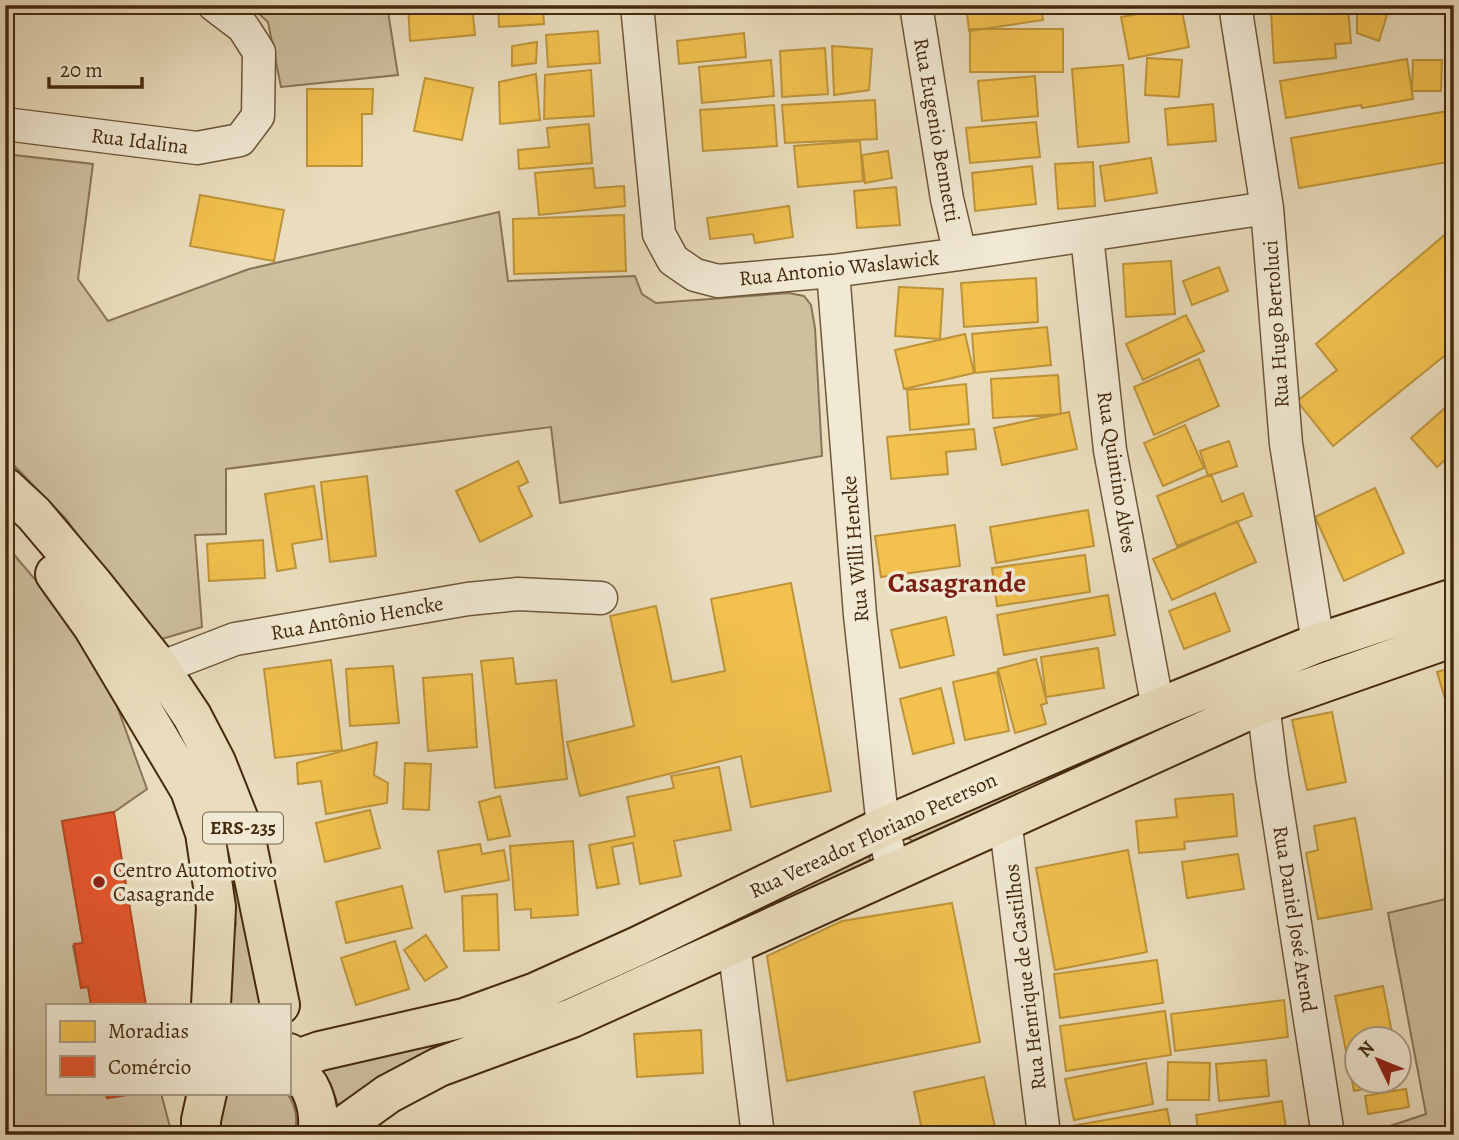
<svg xmlns="http://www.w3.org/2000/svg" width="1459" height="1140" font-family="Alegreya,serif">
<style>
.green{fill:#cebf9f;stroke:#8a7456;stroke-width:2}
.homes{fill:#f2c14e;stroke:#be943a;stroke-width:2}
.shops{fill:#e4572e;stroke:#b44a24;stroke-width:2}
.lines{fill:none;stroke-linecap:round;stroke-linejoin:round}
.minor-casing{stroke:#6e5739;stroke-width:35}
.major-casing{stroke:#452a0d;stroke-width:42}
.minor{stroke:#f1e9d4;stroke-width:32}
.major{stroke:#eaddbd;stroke-width:38}
.poi-dot{fill:#8f2418;stroke:#f1e9d4;stroke-width:2.5}
.labels{text-anchor:middle;dominant-baseline:central;stroke-width:7;stroke-linejoin:round;paint-order:stroke}
.shield{fill:#f1e9d4;stroke:#796349;stroke-width:2}
.shield-label{font-size:19px;font-weight:bold;fill:#452a0d}
.street-label{font-size:21px;fill:#452a0d;stroke:#f1e9d4}
.poi-label{font-size:21px;fill:#452a0d;stroke:#f1e9d4;text-anchor:start}
.district-label{font-size:28px;font-weight:bold;fill:#7a1f14;stroke:#f1e9d4}
</style>
<rect width="100%" height="100%" fill="#eaddbd"/>
<filter id="stains"><feTurbulence type="fractalNoise" baseFrequency=".00286" numOctaves="4"/><feColorMatrix values="0 0 0 0 .2 0 0 0 0 .09 0 0 0 0 .02 0 0 0 .5 -.17"/></filter>
<radialGradient id="worn" r=".72"><stop offset=".6" stop-color="#630" stop-opacity="0"/><stop offset="1" stop-color="#630" stop-opacity=".3"/></radialGradient>
<path class="green" d="M249 5H387L398 75 281 87 268 22Z
M5 154 93 164 78 279 108 321 249 269 499 212 508 281 635 276 642 294 656 303 789 293 804 296 811 305 815 328 822 456 560 503 551 427 226 469V534L195 535 202 627 155 641 66 519 5 456Z
M5 544 50 597 113 695 147 789 114 812 62 821 83 943 73 946 81 987H88L91 1005H47V1093H106L107 1098 139 1093H161L172 1135H5Z
M1454 612V620L1175 724 913 841 907 838 909 834 1171 717Z
M866 855 870 857 869 862 517 1023 426 1056 338 1105 332 1088 318 1067Z
M233 857 262 1005H223L229 951 236 924 228 858Z
M1454 897V1135H1363L1426 1114 1388 913Z
M226 1093H287C296 1106 299 1119 294 1135H217L224 1095Z"/>
<path class="homes" d="M408 5H472L475 35 410 41Z
M498 5H543L544 24 499 27Z
M674 5H734L735 8 675 13Z
M966 5H1041L1043 20 969 31Z
M1061 5H1096L1063 14Z
M1106 5H1147L1106 11Z
M1446 5H1454V40L1452 41Z
M1181 6 1189 47 1129 59 1121 17Z
M1357 6 1387 15 1379 41 1357 33Z
M1348 7 1351 43 1335 44 1336 58 1274 63 1271 12Z
M970 29H1063V72H970Z
M598 31 600 63 548 67 546 35Z
M744 33 746 57 679 64 677 41Z
M537 42 536 63 512 66V46Z
M832 46 872 49 869 90 834 95Z
M825 48 828 94 782 97 780 51Z
M1147 58 1182 60 1179 97 1145 95Z
M1407 59 1413 99 1362 108 1361 105 1286 118 1280 81Z
M771 60 774 96 702 103 699 67Z
M1413 60H1442L1441 91H1412Z
M1123 65 1129 142 1078 147 1072 69Z
M591 70 594 116 544 119 545 75Z
M536 74 540 120 500 124 499 82Z
M1035 76 1038 116 982 121 978 81Z
M425 78 473 88 462 140 414 131Z
M307 89H373L372 114H362V166H307Z
M875 100 877 139 785 143 782 105Z
M1213 104 1216 141 1168 145 1165 109Z
M774 105 777 146 703 151 700 110Z
M1454 110V161L1299 188 1291 138Z
M1036 122 1040 157 970 163 966 128Z
M589 124 592 163 519 169 518 150 549 147 547 128Z
M860 141 863 181 798 187 794 146Z
M888 151 892 178 865 183 862 155Z
M1151 158 1157 193 1105 201 1100 166Z
M1093 162 1095 206 1058 209 1055 164Z
M1032 166 1036 204 975 211 972 173Z
M593 168 595 188 624 186 625 206 539 215 535 173Z
M896 187 900 225 857 228 854 191Z
M200 195 284 210 274 261 190 246Z
M789 206 793 237 755 243 753 234 710 239 707 218Z
M624 215 626 271 514 274 513 219Z
M1454 227V348L1333 446 1297 401 1337 370 1316 344Z
M1171 261 1175 314 1126 317 1123 264Z
M1219 267 1228 291 1192 305 1183 281Z
M1036 278 1038 322 964 327 961 283Z
M899 287 943 289 940 339 895 336Z
M1186 315 1204 351 1143 380 1126 344Z
M1047 327 1051 365 975 373 972 334Z
M965 334 974 373 904 389 895 350Z
M1199 359 1219 406 1154 435 1134 387Z
M1058 375 1061 414 993 418 991 379Z
M966 384 969 424 910 430 907 390Z
M1445 408 1454 418V452L1437 467 1411 438Z
M1069 412 1077 449 1002 465 994 428Z
M1185 425 1204 468 1163 486 1144 443Z
M974 429 976 449 946 452 948 474 891 479 887 437Z
M1229 441 1237 466 1208 476 1200 451Z
M518 461 528 482 518 487 532 516 480 542 456 491Z
M1211 474 1222 502 1243 493 1252 516 1177 546 1157 496Z
M367 476 376 556 330 562 321 482Z
M314 486 322 539 292 544 296 568 277 571 265 494Z
M1375 488 1404 553 1344 581 1315 517Z
M1088 510 1094 546 996 563 990 527Z
M1237 521 1256 562 1172 600 1153 559Z
M955 525 960 566 881 577 875 536Z
M263 540 265 578 209 581 207 544Z
M1085 555 1090 592 997 606 992 568Z
M791 583 831 791 751 807 741 756 580 796 567 742 634 726 610 616 656 606 672 682 725 671 711 599Z
M1215 593 1230 631 1184 649 1169 611Z
M1108 595 1115 635 1004 655 997 615Z
M946 617 954 655 900 668 891 630Z
M1098 648 1104 688 1046 697 1041 657Z
M513 658 516 684 556 680 567 779 495 788 481 661Z
M1036 659 1047 703 1041 705 1046 724 1015 733 998 669Z
M331 660 342 750 275 758 264 669Z
M393 666 399 723 350 726 346 669Z
M1454 667V729L1437 672Z
M997 672 1009 731 965 740 953 682Z
M472 674 477 747 428 751 423 678Z
M941 688 954 743 913 754 900 699Z
M1332 712 1346 782 1307 790 1292 720Z
M377 742 374 775 388 783 387 803 326 814 321 781 298 784 297 763Z
M405 763 431 764 429 810 403 809Z
M719 767 731 830 674 841 681 876 640 884 633 843 612 847 619 884 597 888 589 845 635 836 627 797 674 788 671 776Z
M1233 794 1237 836 1184 842 1185 849 1139 853 1136 821 1177 817 1175 799Z
M500 796 510 836 488 840 479 802Z
M370 810 380 848 325 862 316 823Z
M1355 818 1372 909 1318 919 1306 853 1318 850 1314 826Z
M573 841 578 915 531 918V909L515 910 510 846Z
M480 844 482 854 504 850 509 880 445 892 438 851Z
M1128 850 1147 952 1055 970 1036 868Z
M1238 854 1244 889 1187 898 1182 862Z
M402 886 412 928 346 943 336 902Z
M497 894 499 950 464 951 462 896Z
M952 903 980 1042 787 1081 767 956 842 921Z
M426 935 447 967 425 981 404 950Z
M395 941 409 989 356 1005 341 958Z
M1157 960 1163 1003 1060 1018 1054 974Z
M1383 986 1393 1038H1358V1080H1400V1069L1402 1081 1354 1091 1335 996Z
M1284 1000 1288 1037 1175 1051 1171 1014Z
M1165 1011 1171 1055 1066 1071 1060 1026Z
M701 1030 703 1073 637 1077 634 1034Z
M1266 1060 1269 1096 1219 1101 1216 1064Z
M1168 1062 1210 1063 1209 1100H1167Z
M1146 1063 1153 1104 1074 1120 1065 1079Z
M984 1077 996 1132 983 1135H923L914 1092Z
M1406 1089 1409 1107 1368 1114 1365 1096Z
M1282 1101 1287 1135H1199L1196 1115Z
M1167 1109 1172 1135H1067L1066 1127Z"/>
<path class="shops" d="M114 812 146 1005H91L88 987 81 988 74 944 83 943 62 821Z
M106 1093H139L107 1098Z"/>
<g class="lines">
<defs>
<path id="minor" d="M637 5 659 234 673 260 695 275 718 281 833 271 960 254 1267 208
M916 5 947 199 960 254
M1235 5 1267 208 1286 444 1318 643
M5 124 197 148 240 140 258 116 259 52 243 27 214 5
M1087 236 1110 450 1158 708
M833 271 860 615 883 827 893 871
M148 685 160 668 235 639 468 599 518 594 601 598
M1263 704 1272 776 1328 1135
M1005 819 1044 1135
M734 945 758 1135"/>
<path id="major" d="M5 487 34 514 94 585 160 668 192 716 216 762 245 835 280 1005
M55 574 93 627 190 790 205 833 216 907 211 1005
M289 1053C291 1067 301 1075 309 1086 317 1100 320 1119 317 1135
M289 1062 320 1051 464 1018 536 992 638 946 883 827 1158 708 1318 643 1454 598
M201 1135V1120L207 1093
M331 1135 388 1094 439 1067 572 1018 1263 704 1454 637"/>
</defs>
<use href="#minor" class="minor-casing"/>
<use href="#major" class="major-casing"/>
<use href="#minor" class="minor"/>
<use href="#major" class="major"/>
</g>
<circle class="poi-dot" cx="99" cy="882" r="7"/>
<g class="labels">
<rect class="shield" x="203" y="812.5" width="80" height="31" rx="5"/>
<g class="shield-label">
<text x="243" y="828">ERS-235</text>
</g>
<g class="street-label">
<text transform="translate(937 130) rotate(80)">Rua Eugenio Bennetti</text>
<text transform="translate(140 141) rotate(7)">Rua Idalina</text>
<text transform="translate(839 268) rotate(-6)">Rua Antonio Waslawick</text>
<text transform="translate(1276 324) rotate(-94)">Rua Hugo Bertoluci</text>
<text transform="translate(1117 472) rotate(81)">Rua Quintino Alves</text>
<text transform="translate(855 549) rotate(-95)">Rua Willi Hencke</text>
<text transform="translate(357 618) rotate(-10)">Rua Antônio Hencke</text>
<text transform="translate(873 835) rotate(-25)">Rua Vereador Floriano Peterson</text>
<text transform="translate(1295 919) rotate(81)">Rua Daniel José Arend</text>
<text transform="translate(1025 977) rotate(-97)">Rua Henrique de Castilhos</text>
</g>
<g class="poi-label">
<text x="113" y="870">Centro Automotivo<tspan x="113" dy="24">Casagrande</tspan></text>
</g>
<g class="district-label">
<text x="957" y="583">Casagrande</text>
</g>
</g>
<rect width="1459" height="1140" fill="none" stroke="#eaddbd" stroke-width="28"/>
<rect x="7" y="7" width="1445" height="1126" fill="none" stroke="#452a0d" stroke-width="3.5"/>
<rect x="14" y="14" width="1431" height="1112" fill="none" stroke="#452a0d" stroke-width="2"/>
<rect x="46" y="1004" width="245" height="91" fill="#f1e9d4" stroke="#ac9d84" stroke-width="2"/>
<rect x="60" y="1021" width="35" height="21" fill="#f2c14e" stroke="#ac9d84" stroke-width="2"/>
<text x="108" y="1038" font-size="21" fill="#452a0d">Moradias</text>
<rect x="60" y="1056" width="35" height="21" fill="#e4572e" stroke="#ac9d84" stroke-width="2"/>
<text x="108" y="1074" font-size="21" fill="#452a0d">Comércio</text>
<g transform="translate(1378 1060) rotate(313)"><circle r="33" fill="#f1e9d4" stroke="#ac9d84" stroke-width="2"/>
<path d="M0-5L12 26L0 18L-12 26Z" fill="#8f2418"/>
<text y="-10" font-size="19" font-weight="bold" text-anchor="middle" fill="#452a0d">N</text>
</g>
<path d="M49 77v10h93v-10" fill="none" stroke="#452a0d" stroke-width="3.5"/>
<text x="60" y="77" font-size="21" fill="#452a0d" stroke="#f1e9d4" stroke-width="5" paint-order="stroke">20 m</text>
<rect width="100%" height="100%" filter="url(#stains)"/>
<rect width="100%" height="100%" fill="url(#worn)"/>
</svg>
